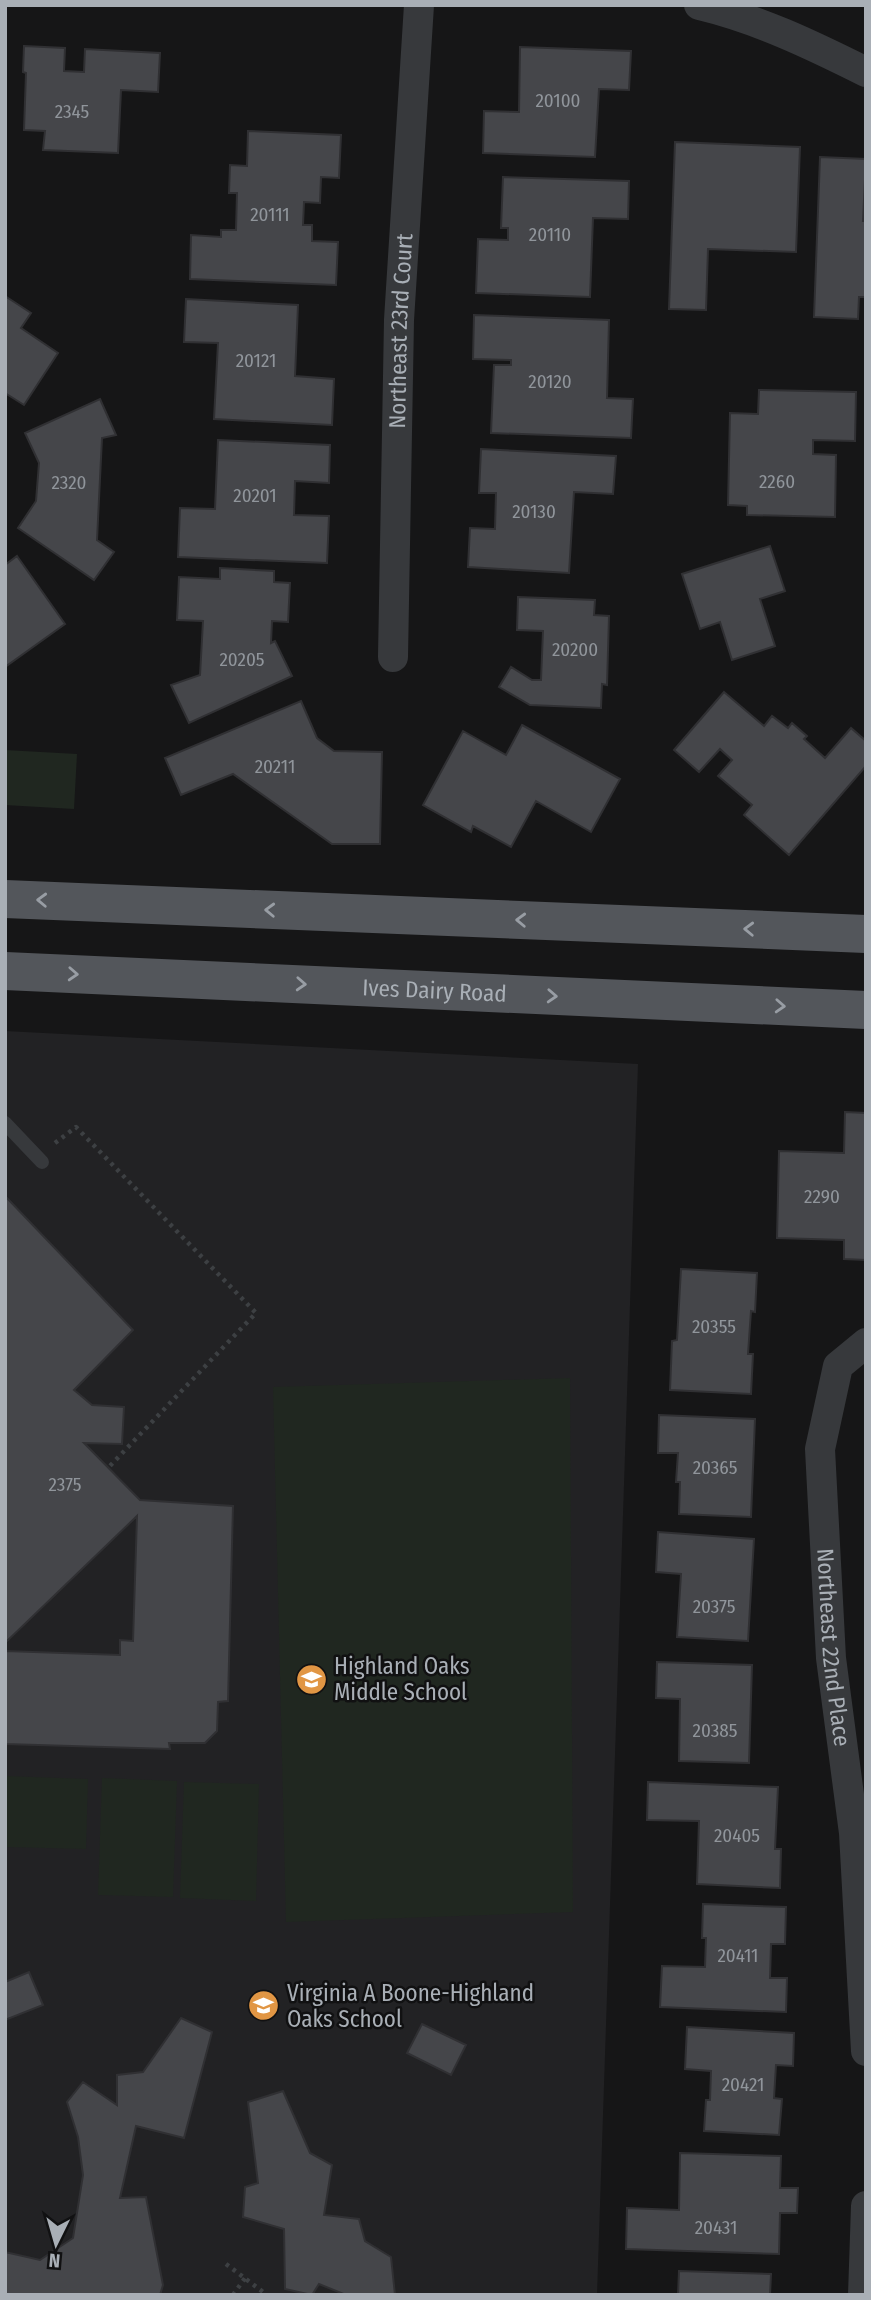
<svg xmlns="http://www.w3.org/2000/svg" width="871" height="2300" font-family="'Fira Sans Condensed',sans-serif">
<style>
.built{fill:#222224}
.green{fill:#202720}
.building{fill:#45464a;stroke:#303033;stroke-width:2}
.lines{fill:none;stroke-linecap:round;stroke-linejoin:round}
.path{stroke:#3d4043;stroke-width:4.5;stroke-dasharray:3.5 5;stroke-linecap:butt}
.service{stroke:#37393c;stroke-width:14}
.minor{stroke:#37393c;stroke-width:30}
.primary{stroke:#53565b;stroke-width:38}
.oneway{stroke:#989da4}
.labels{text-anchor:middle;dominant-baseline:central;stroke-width:5;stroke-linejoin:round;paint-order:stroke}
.number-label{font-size:19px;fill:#90959b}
.street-label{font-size:23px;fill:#a9afb6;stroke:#111112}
.poi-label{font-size:23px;fill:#a9afb6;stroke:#111112;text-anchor:start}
</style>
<rect width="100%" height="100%" fill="#161617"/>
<path class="built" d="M5 1031 638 1064 597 2295H5Z"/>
<path class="green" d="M5 750 77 754 74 809 5 805Z
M570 1378 573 1912 286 1922 273 1387Z
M5 1776 88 1779 86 1849 5 1847Z
M102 1778 177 1781 173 1897 98 1895Z
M184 1782 259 1784 256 1901 180 1898Z"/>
<path class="building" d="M24 46 65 48 64 71 84 72 85 49 160 53 158 92 121 90 118 153 43 150 45 131 24 130 26 73 23 72Z
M520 47 631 51 629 90 599 89 595 157 483 153 484 111 519 112Z
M248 131 341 135 339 178 321 177 320 203 304 202 303 225H312V241L338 242 336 285 190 279 191 235 221 237V230H236L237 193H229L230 165 247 166Z
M675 142 800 147 796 252 708 249 706 310 669 309Z
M820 157 866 159 863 221H866V297H859L858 319 814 317Z
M503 177 629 181 628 219 593 218 590 297 476 293 478 239 508 240V228H501Z
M5 296 31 313 21 328 58 353 24 405 5 393Z
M186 299 298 305 295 376 334 379 332 425 214 419 218 343 184 342Z
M474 315 609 320 607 398 633 399 631 438 491 433 494 365H511V360L473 359Z
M759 390 856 392 855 441 813 440V454L836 455 835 517 747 515V506L728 505 730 413 758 414Z
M100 399 116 435 102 438 97 540 114 552 94 580 18 528 36 501 39 463 25 433Z
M218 440 330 445 329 483 295 481 294 515 329 516 327 563 178 557 180 508 215 509Z
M481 449 616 456 613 494 574 492 569 573 468 567 470 528 495 529 496 493H479Z
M770 546 785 591 760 599 775 646 732 660 720 622 700 629 682 574Z
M17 556 65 624 5 667V565Z
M220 568 274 571V582L290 583 288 622 272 621 271 643 275 641 292 676 189 723 171 685 200 675 203 621 177 620 179 577 220 579Z
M518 597 595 600 594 615 609 616 607 685 602 684 601 708 530 705 499 687 511 667 532 680H541L543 631 517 630Z
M724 692 764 726 772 716 788 728 792 723 807 736 804 739 825 758 851 728 866 741V766L789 855 744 815 752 805 718 776 732 760 720 749 699 772 674 750Z
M301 701 317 738 334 751 382 752 380 844H332L233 774 181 795 165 758Z
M522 725 620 779 591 832 536 801 511 847 473 826 471 832 423 805 463 731 506 755Z
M845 1112 866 1113V1260L844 1259V1240L777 1238 779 1151 844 1153Z
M6 1197 133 1330 74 1390 92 1405 124 1407 122 1444 84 1443 140 1500 233 1506 228 1701 218 1702 217 1731 205 1743H169L170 1749 5 1744V1651L120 1655V1640L133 1641 137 1516 5 1643Z
M681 1269 757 1273 755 1312 751 1311 748 1354H753L751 1394 670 1390 672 1341 677 1340Z
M659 1415 755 1419 751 1517 679 1514 680 1482H676L678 1453H658Z
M658 1532 754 1539 748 1641 677 1637 681 1574 656 1572Z
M657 1662 752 1665 749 1763 679 1761 680 1699 656 1698Z
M648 1782 778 1787 775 1849H781L780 1888 697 1884 699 1821 647 1820Z
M703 1904 786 1907 785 1944H771L770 1978H787L786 2012 660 2007 662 1966 705 1967 706 1938H702Z
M29 1972 43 2005 5 2020V1982Z
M181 2018 212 2032 184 2138 136 2126 120 2198 146 2197 163 2285 160 2295H5V2252L40 2260 73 2238 83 2175 78 2137 67 2102 83 2082 117 2105V2075L143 2072Z
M422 2024 466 2045 451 2075 407 2053Z
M687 2027 794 2033 793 2066 776 2065 774 2098 782 2099 779 2135 704 2131 706 2100H710L711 2071 685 2069Z
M283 2091 310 2153 332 2165 324 2215 359 2219 365 2241 391 2257 395 2295H346L319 2284 312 2295 285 2289 284 2229 243 2217 245 2187 258 2183 248 2102Z
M680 2153 781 2156 780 2188H798L797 2213H780L779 2254 626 2249 627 2208 679 2210Z
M679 2271 771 2274 770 2295H678Z"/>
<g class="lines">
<path class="path" d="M55 1143 76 1127 256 1313 108 1468
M226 2264 267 2295
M233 2295 245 2278"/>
<path class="service" d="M5 1123 42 1162"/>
<g class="minor">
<path d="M699 5C758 19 812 45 866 72"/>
<path id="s1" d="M393 657 399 320 419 5"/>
<path id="s2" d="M866 1343 838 1366 820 1449 831 1658 854 1833 866 2051"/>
<path d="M863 2295 866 2206"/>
</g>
<g class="primary">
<path d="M5 899 866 934"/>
<path id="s3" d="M5 971 866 1010"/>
</g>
</g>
<defs><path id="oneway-chevron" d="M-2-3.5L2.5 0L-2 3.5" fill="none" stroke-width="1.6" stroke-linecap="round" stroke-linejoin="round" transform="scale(1.75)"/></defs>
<g class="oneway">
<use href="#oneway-chevron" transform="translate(42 900) rotate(-178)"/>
<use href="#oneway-chevron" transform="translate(270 910) rotate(-178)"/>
<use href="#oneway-chevron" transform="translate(521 920) rotate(-178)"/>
<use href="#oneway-chevron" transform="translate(749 929) rotate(-178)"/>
<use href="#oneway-chevron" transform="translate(73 974) rotate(3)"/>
<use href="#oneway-chevron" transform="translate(301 984) rotate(3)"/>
<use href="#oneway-chevron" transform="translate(552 996) rotate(3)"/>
<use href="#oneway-chevron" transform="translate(780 1006) rotate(3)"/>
</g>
<defs>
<symbol id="school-disc" viewBox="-11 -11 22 22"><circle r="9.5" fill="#e19644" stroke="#111112"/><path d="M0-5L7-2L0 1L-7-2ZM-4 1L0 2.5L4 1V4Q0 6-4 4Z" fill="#fff"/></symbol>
</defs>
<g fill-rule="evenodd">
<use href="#school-disc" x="294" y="1662" width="35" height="35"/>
<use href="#school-disc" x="246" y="1988" width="35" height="35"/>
</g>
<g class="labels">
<g class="number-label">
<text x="558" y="100">20100</text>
<text x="72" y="111">2345</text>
<text x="270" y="214">20111</text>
<text x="550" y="234">20110</text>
<text x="256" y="360">20121</text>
<text x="550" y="381">20120</text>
<text x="777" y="481">2260</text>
<text x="69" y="482">2320</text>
<text x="255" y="495">20201</text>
<text x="534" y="511">20130</text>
<text x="575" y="649">20200</text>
<text x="242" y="659">20205</text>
<text x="275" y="766">20211</text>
<text x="822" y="1196">2290</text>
<text x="714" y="1326">20355</text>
<text x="715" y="1467">20365</text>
<text x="65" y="1484">2375</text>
<text x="714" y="1606">20375</text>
<text x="715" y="1730">20385</text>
<text x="737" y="1835">20405</text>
<text x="738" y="1955">20411</text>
<text x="743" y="2084">20421</text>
<text x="716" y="2227">20431</text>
</g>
<g class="street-label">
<text stroke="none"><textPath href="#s1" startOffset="326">Northeast 23rd Court</textPath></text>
<text stroke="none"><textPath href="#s3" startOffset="430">Ives Dairy Road</textPath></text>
<text stroke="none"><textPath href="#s2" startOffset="320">Northeast 22nd Place</textPath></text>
</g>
<g class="poi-label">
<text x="334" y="1666">Highland Oaks<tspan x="334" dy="26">Middle School</tspan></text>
<text x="287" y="1993">Virginia A Boone-Highland<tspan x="287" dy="26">Oaks School</tspan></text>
</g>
</g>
<rect width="871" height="2300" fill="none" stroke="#a9afb6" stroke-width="14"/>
<g transform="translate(56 2244) rotate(185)" stroke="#111112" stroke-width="5" paint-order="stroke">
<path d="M0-5L12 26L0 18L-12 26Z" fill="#a9afb6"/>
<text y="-10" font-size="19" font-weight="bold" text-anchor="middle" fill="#a9afb6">N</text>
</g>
</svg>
